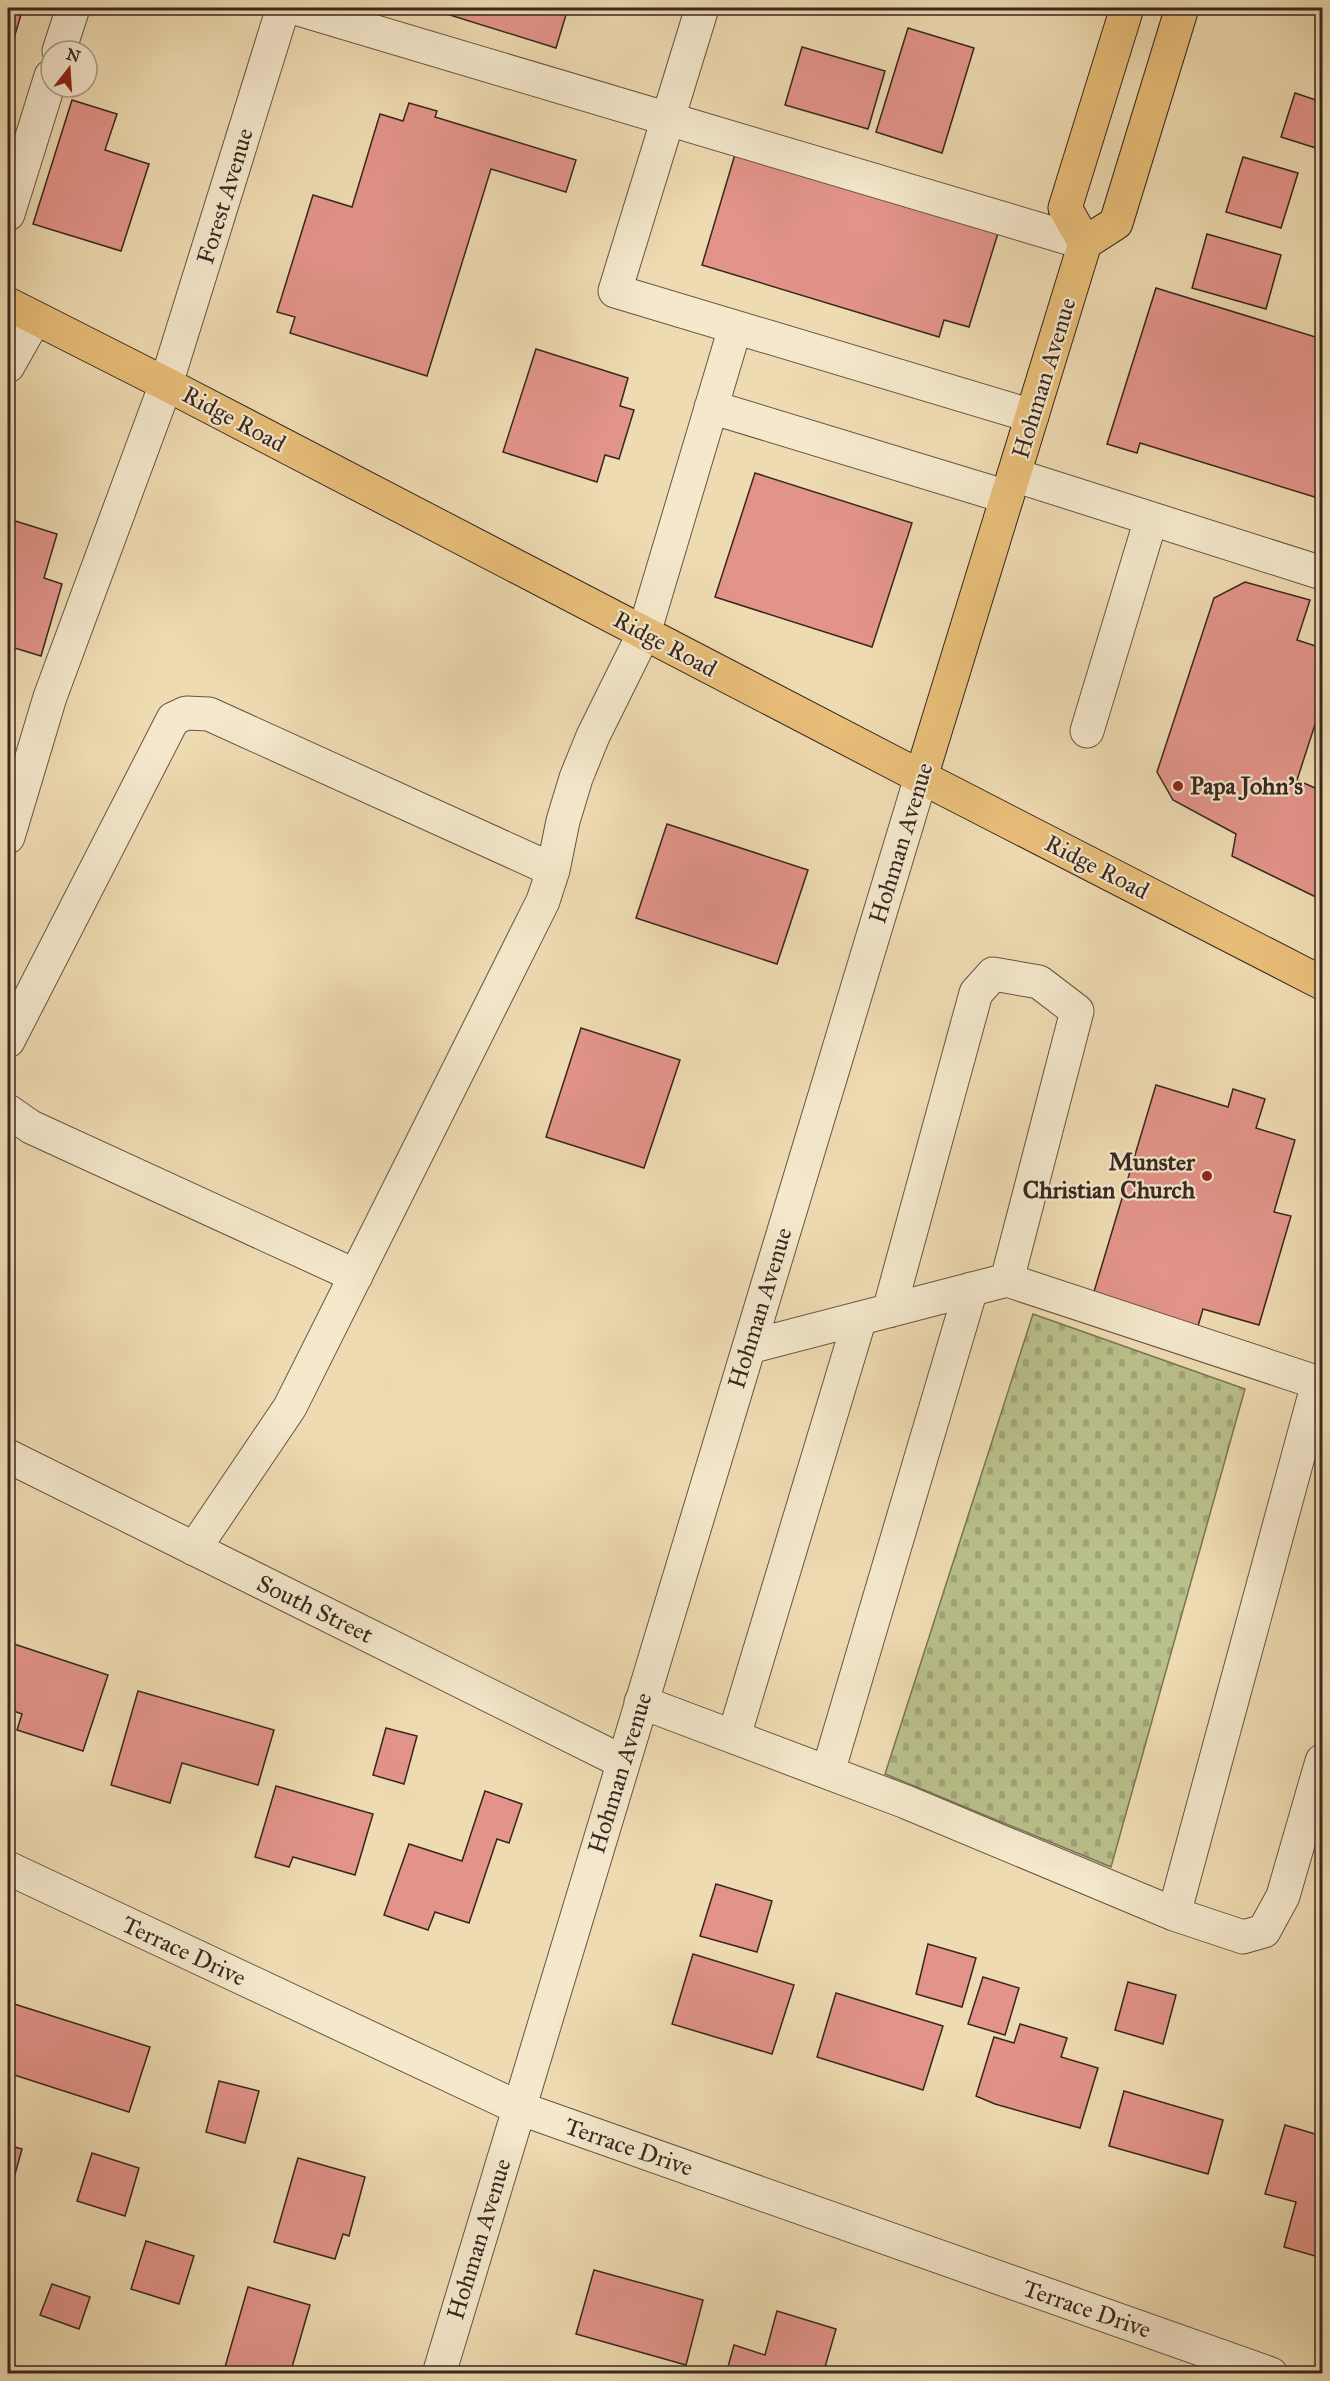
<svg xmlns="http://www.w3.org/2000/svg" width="1330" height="2381" font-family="'IM FELL Great Primer',serif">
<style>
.cemetery{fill:url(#cemetery-stones);stroke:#787456;stroke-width:1.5}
.building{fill:#e3948a;stroke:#372720;stroke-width:1.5}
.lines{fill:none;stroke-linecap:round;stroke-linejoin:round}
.minor-casing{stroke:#655444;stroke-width:35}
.major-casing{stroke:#372720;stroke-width:35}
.minor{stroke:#f5e8cd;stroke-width:33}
.major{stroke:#e8be79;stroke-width:33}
.poi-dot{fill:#8f2418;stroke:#f5e8cd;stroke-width:2}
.labels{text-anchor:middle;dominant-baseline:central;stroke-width:4.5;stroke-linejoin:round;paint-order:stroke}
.street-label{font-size:24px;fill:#372720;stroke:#f5e8cd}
.poi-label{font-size:24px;font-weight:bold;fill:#372720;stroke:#f5e8cd;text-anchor:start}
</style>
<defs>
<pattern id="cemetery-stones" width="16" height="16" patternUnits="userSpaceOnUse" patternTransform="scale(1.5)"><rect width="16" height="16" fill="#bac08b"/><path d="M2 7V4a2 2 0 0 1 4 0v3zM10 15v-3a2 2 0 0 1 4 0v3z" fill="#a0a578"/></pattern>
</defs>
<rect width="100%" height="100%" fill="#efdbb2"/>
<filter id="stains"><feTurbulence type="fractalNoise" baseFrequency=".00333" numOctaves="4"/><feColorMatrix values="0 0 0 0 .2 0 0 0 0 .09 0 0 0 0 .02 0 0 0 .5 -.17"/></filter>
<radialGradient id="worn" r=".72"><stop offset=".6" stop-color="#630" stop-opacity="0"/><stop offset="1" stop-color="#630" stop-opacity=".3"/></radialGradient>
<path class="cemetery" d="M1033 1314 1245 1389 1111 1867 885 1774Z"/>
<path class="building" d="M8 8H23L8 58Z
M438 8H568L556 48 437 11Z
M908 28 974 48 942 153 876 132Z
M802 47 885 71 868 129 785 105Z
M1295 93 1322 102V150L1281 137Z
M72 100 117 114 105 150 149 164 121 251 33 224Z
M409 103 437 111 435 117 576 160 566 192 491 169 427 376 290 333 295 317 277 312 313 195 352 207 380 114 403 121Z
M736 151 999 230 969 327 944 320 939 337 702 265Z
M1243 157 1298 173 1281 228 1226 212Z
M1207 234 1281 255 1266 309 1192 288Z
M1156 288 1322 339 1321 499 1140 443 1137 453 1107 444Z
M536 349 628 378 620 406 634 410 619 459 605 455 597 482 503 452Z
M755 473 912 523 872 647 715 597Z
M9 519 57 534 44 578 62 584 41 656 8 646Z
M1245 582 1310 600 1297 640 1322 648V703L1297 780 1322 791V900L1232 856 1236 834 1173 800 1157 772 1214 598Z
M667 824 808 870 777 964 636 918Z
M581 1028 680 1060 644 1168 546 1137Z
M1156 1085 1228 1107 1233 1089 1265 1099 1256 1128 1295 1140 1274 1212 1291 1216 1259 1325 1203 1309 1198 1326 1093 1295Z
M8 1642 108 1675 83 1751 17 1730 22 1714 8 1709Z
M138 1691 274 1730 258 1785 182 1763 170 1803 111 1785Z
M386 1728 417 1736 404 1784 373 1775Z
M276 1786 373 1814 355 1875 293 1857 289 1867 255 1857Z
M485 1791 522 1804 509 1843 497 1839 469 1923 435 1912 428 1930 384 1915 409 1844 462 1861Z
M716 1884 772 1901 757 1952 700 1936Z
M928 1944 976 1958 962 2007 916 1994Z
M693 1954 794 1985 772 2054 672 2024Z
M983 1977 1019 1988 1005 2035 968 2024Z
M1128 1982 1176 1995 1163 2044 1115 2030Z
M836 1993 943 2026 923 2090 817 2057Z
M8 2002 150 2047 129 2112 8 2073Z
M1020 2024 1067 2038 1061 2057 1098 2068 1080 2128 995 2104 976 2096 994 2037 1014 2043Z
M219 2081 259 2091 245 2143 206 2132Z
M1124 2091 1223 2120 1208 2174 1109 2146Z
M1285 2125 1322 2136V2258L1284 2247 1296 2202 1265 2194Z
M8 2145 22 2149 8 2199Z
M92 2153 139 2168 125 2216 77 2201Z
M298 2158 365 2177 349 2236 343 2234 335 2259 274 2242Z
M146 2241 194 2256 179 2304 131 2289Z
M594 2270 703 2300 686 2365 576 2334Z
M52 2284 90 2297 79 2329 40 2315Z
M248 2287 310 2305 290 2374H223Z
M777 2311 836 2329 823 2374H726L734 2345 765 2355Z"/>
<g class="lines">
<defs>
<path id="minor" d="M295 8 1085 243
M702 8 615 291 1032 416
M59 51 73 8
M8 214 51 76
M8 366 35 318
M711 407 1007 497
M1014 475 1322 573
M1087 731 1151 519
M8 837 50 697 166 384 283 8
M8 1041 173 719 186 713 209 714 553 870
M8 1111 31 1127 356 1276
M889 1311 976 993 993 974 1039 982 1077 1011 1007 1280
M749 1347 1007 1280 1322 1384
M8 1456 623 1762
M194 1549 290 1407 543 901 553 870 563 821 576 778 593 736 644 633 735 328
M641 1702 906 1802 1174 1914 1243 1937 1264 1931 1283 1896 1322 1761
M734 1736 860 1318
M828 1772 971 1289
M8 1868 519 2108 1271 2374
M1174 1914 1318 1383
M439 2374 921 777"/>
<path id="major" d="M1085 243 1065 208 1127 8
M8 304 166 384 921 777 1322 983
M921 777 1085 243 1116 223 1182 8"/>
</defs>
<use href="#minor" class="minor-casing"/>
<use href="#major" class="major-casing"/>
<use href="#minor" class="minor"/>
<use href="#major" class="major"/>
</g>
<g class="poi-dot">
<circle cx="1178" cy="786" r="6"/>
<circle cx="1207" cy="1176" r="6"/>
</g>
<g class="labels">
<g class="street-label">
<text transform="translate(225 196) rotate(-73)">Forest Avenue</text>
<text transform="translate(1044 378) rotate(-73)">Hohman Avenue</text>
<text transform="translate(234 419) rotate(28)">Ridge Road</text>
<text transform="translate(665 644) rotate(28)">Ridge Road</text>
<text transform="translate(901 843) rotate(-73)">Hohman Avenue</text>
<text transform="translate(1097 867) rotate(27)">Ridge Road</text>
<text transform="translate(760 1308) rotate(-73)">Hohman Avenue</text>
<text transform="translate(315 1609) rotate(26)">South Street</text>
<text transform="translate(620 1773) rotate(-73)">Hohman Avenue</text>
<text transform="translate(184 1951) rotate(25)">Terrace Drive</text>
<text transform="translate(629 2147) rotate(19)">Terrace Drive</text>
<text transform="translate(479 2239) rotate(-73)">Hohman Avenue</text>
<text transform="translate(1087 2309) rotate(19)">Terrace Drive</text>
</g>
<g class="poi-label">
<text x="1190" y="786">Papa John's</text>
<text x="1195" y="1162" text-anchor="end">Munster<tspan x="1195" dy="28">Christian Church</tspan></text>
</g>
</g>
<rect width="1330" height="2381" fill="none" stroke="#efdbb2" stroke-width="30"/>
<rect x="9" y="9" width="1312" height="2363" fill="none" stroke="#372720" stroke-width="3"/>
<rect x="15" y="15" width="1300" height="2351" fill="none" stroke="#372720" stroke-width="1.5"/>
<g transform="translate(69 69) rotate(17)"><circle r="28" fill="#f5e8cd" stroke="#a99b88" stroke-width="1.5"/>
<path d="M0-4.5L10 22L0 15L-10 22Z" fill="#8f2418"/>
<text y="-9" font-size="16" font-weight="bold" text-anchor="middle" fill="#372720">N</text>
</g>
<rect width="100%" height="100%" filter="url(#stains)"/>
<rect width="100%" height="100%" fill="url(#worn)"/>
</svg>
